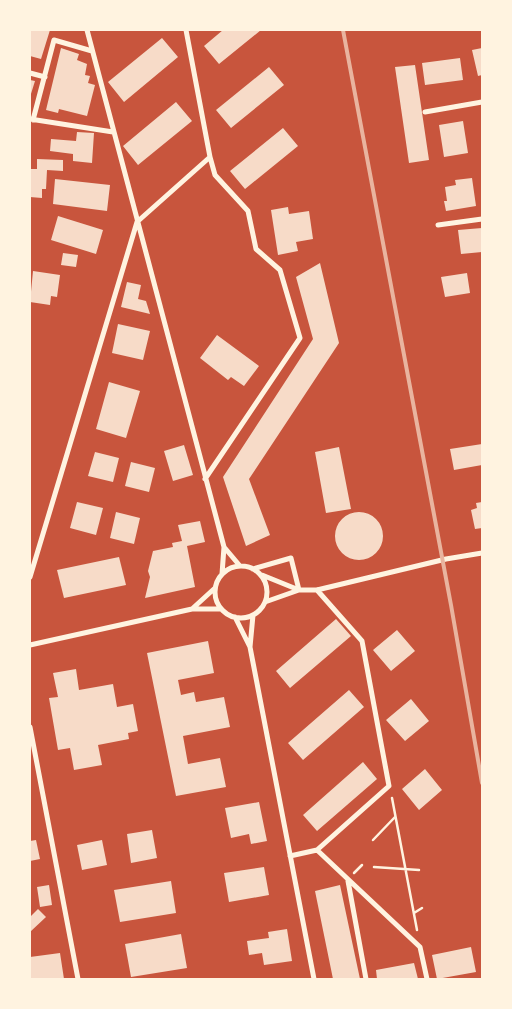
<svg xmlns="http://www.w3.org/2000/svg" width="512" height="1009" font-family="Literata,serif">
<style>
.building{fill:#f7dbc8}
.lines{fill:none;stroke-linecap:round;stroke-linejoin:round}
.path{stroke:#fff3e0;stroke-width:2.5}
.minor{stroke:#fff3e0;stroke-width:5}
.rail{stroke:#e9b49f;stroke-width:4}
</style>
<rect width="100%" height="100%" fill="#c8553d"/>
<path class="building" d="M30 30H50L41 59 30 56Z
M223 30H261L219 64 204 46Z
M162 38 178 57 124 102 108 82Z
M61 48 79 54 77 60 87 64 85 75 90 76 88 83 95 85 87 116 59 109 58 113 46 110Z
M482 48V75L478 76 472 50Z
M460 58 463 80 425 85 422 63Z
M415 65 429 160 409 163 395 67Z
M269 67 284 85 231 128 216 110Z
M30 80 35 81 30 97Z
M176 102 192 121 138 165 123 146Z
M463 121 468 153 444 157 439 125Z
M283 128 298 146 245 189 230 171Z
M77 132 94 133 92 163 73 161V154L50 151 51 139 76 141Z
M37 159 63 160V171L47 170 46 189H42V198L30 197V169H37Z
M472 178 476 206 446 211 444 201H447L445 187 456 185 455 180Z
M55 179 110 185 107 211 53 204Z
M288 207 289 214 309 211 313 239 296 242 298 251 278 255 271 210Z
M58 216 103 230 96 254 51 240Z
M482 228V252L461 254 458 230Z
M63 253 78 255 76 267 61 265Z
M320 263 339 343 249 479 270 535 246 546 223 477 313 339 296 277Z
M33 271 60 275 57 297 51 296 50 305 30 302Z
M467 273 470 293 445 297 441 277Z
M127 282 141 285 138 299 146 301 150 314 121 307Z
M118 324 150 331 143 360 112 353Z
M217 335 259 366 244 386 231 377 228 380 200 358Z
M109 382 140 391 126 438 96 429Z
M482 444V465L454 470 450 449Z
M184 445 193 475 173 481 164 451Z
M339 447 351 509 326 513 315 452Z
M95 452 119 458 113 482 88 476Z
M131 462 155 468 149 492 125 486Z
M77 502 103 508 96 535 70 528Z
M482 502V528L475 529 471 510 477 508 476 503Z
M335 536a24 24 0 1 1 48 0a24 24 0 1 1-48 0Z
M116 512 140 518 134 544 110 538Z
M200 521 205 542 187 546 195 587 145 598 150 577 148 571 153 551 173 547 172 543 182 541 178 525Z
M119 557 126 585 64 598 57 570Z
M336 619 351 636 290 688 276 671Z
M397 630 415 651 391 671 373 650Z
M208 641 214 673 178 680 181 695 194 692 196 702 224 697 230 727 183 736 188 764 220 758 226 787 176 796 147 653Z
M76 669 79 690 113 684 117 707 133 704 138 731 128 733 129 739 98 745 102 765 74 770 70 748 58 750 49 698 58 697 53 673Z
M349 690 364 707 303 760 288 743Z
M411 699 429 721 405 741 386 720Z
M363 762 377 779 317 831 303 815Z
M425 769 442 790 419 810 402 789Z
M259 802 267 841 251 844 249 834 231 838 225 808Z
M152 830 157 858 131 863 127 834Z
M36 840 40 859 30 861V841Z
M102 840 107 865 82 870 77 845Z
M264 867 269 895 229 902 224 873Z
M171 881 176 913 120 922 114 890Z
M49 885 52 905 40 907 37 887Z
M340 885 360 979H333L315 891Z
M38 909 46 917 30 932V917Z
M287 929 292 961 264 965 262 953 249 955 247 941 269 938 268 932Z
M181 934 187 968 131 977 125 944Z
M471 947 476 972 437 979 432 955Z
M60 953 64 979H30V957Z
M414 963 418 979H377L376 970Z"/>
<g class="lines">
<path class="path" d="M392 798 417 930
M373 840 395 817
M374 867 419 870
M354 873 362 865
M414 913 422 908"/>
<path class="minor" d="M87 30 224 547 222 574
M30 73 45 77
M425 112 482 102
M30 119 113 132
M33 120 54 40 92 51
M438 225 482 219
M205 479 300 338 280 270 256 249 248 211 215 175 210 157
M224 547 240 566
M215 592a26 26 0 1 1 52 0a26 26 0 1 1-52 0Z
M253 569 291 558 299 590H317L446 559 482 553
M262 575 299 590 265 602
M30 577 137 222 210 157 186 30
M192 609 215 588
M253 615 250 647 314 979
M235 617 250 647
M30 645 192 609H221
M30 727 78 979
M317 850 389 786 362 641 317 590
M290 856 317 850 420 947 427 979
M348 881 366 979"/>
<path class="rail" d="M343 30 451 605 482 783"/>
</g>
<rect width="512" height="1009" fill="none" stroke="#fff3e0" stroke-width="62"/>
</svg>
